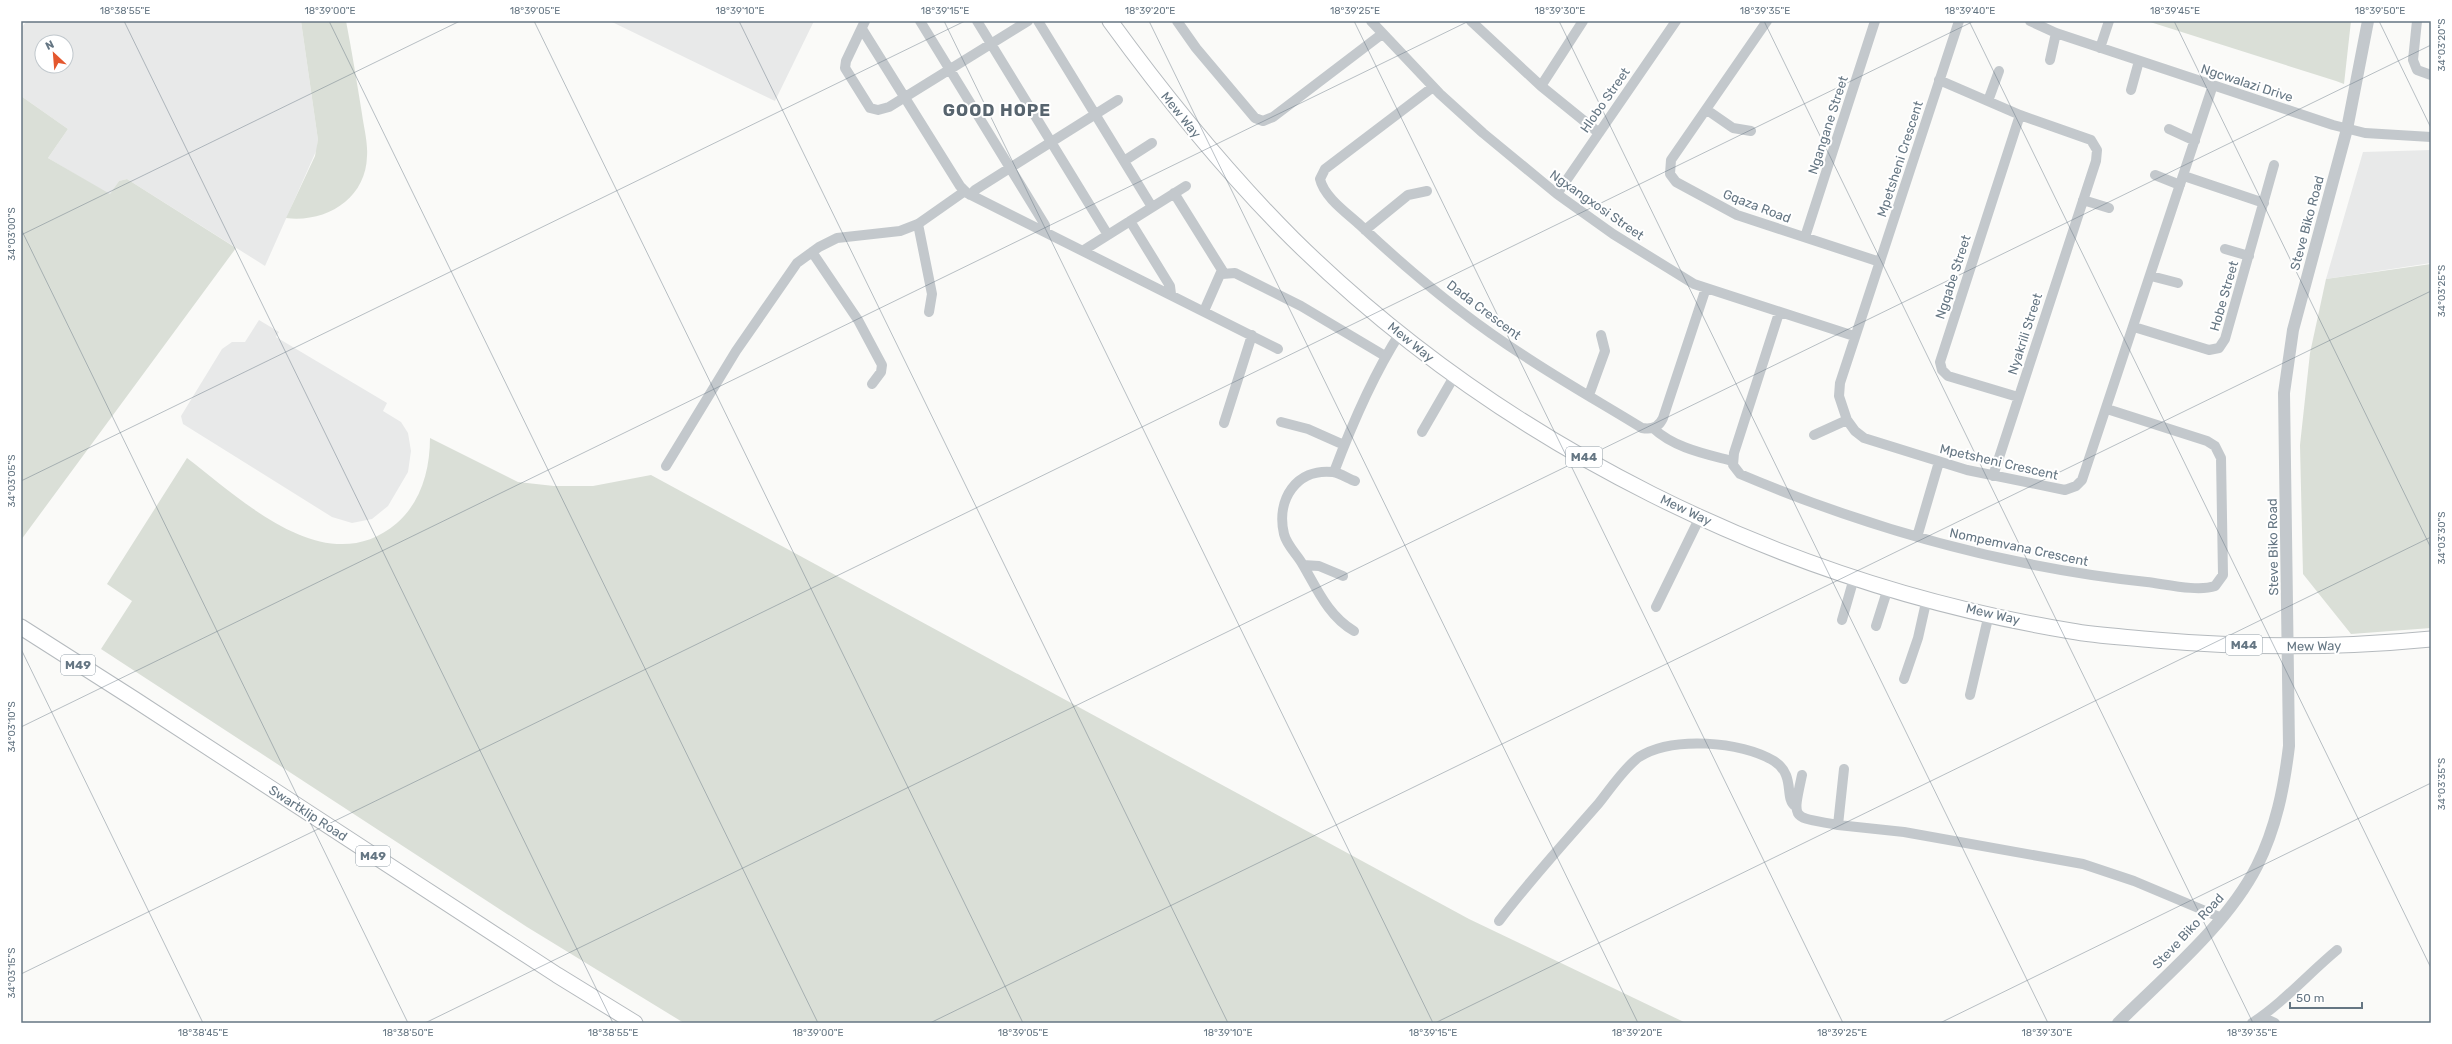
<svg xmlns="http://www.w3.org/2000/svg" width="2452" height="1044" font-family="Rubik,sans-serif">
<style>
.built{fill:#e8e9e9;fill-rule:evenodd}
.green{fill:#dadfd7}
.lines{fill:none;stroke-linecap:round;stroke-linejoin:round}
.primary-casing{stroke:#b5babe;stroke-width:17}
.minor{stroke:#c3c8cc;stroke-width:10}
.tertiary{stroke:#c3c8cc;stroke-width:12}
.primary{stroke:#fff;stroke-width:15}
.ticks{fill:none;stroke:#657683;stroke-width:1;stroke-opacity:0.45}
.labels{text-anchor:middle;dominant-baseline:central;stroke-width:4;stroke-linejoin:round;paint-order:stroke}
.shield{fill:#fff;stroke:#939fa8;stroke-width:1}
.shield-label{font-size:12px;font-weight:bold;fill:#657683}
.street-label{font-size:13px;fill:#657683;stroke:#fff}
.district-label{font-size:17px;font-weight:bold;letter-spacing:1px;fill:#57646e;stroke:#fff}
.neatline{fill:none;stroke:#657683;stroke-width:1.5}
.ticks-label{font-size:10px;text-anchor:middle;fill:#657683}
</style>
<rect width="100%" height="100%" fill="#fafaf8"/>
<path class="built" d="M27 21H301L318 140 317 149 265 266 127 179 119 181 110 195 48 158 68 129 21 96V28ZM42 42H66V66H42Z
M610 21H814L775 101Z
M2431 150V263L2326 279 2363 152Z
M259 320 279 332 276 337 387 403 383 411 401 422 408 433 411 451 408 472 388 506 372 519 352 523 332 517 183 424 181 416 222 349 232 342H245Z"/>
<path class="green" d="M301 21H346C352 52 357 83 362 114 364 128 368 143 367 156 366 199 326 223 286 218L315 156 318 140Z
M2147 21H2351L2344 84 2336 81Z
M21 96 68 129 48 158 110 194 119 181 127 179 236 248 21 540Z
M2431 264V628L2351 634 2303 574 2300 445 2310 353 2326 279Z
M430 438 518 482 554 486H593L651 475 1469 919 1686 1023H684L527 927 101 649 132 601 107 584 187 458C242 500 327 583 397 523 421 502 430 470 430 438Z"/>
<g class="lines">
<defs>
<path id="primary" d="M1110 21C1166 98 1225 171 1293 239 1502 445 1781 583 2071 631 2098 636 2127 637 2155 640 2247 648 2338 648 2431 639
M21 627 134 699 557 975 635 1023"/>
</defs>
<use href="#primary" class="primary-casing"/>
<path class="minor" d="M865 21 846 61 845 68 870 108 878 110 889 107 1028 21
M920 21 1045 225V231
M977 21 1108 235
M1038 21 1152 207
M1177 21 1196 48 1255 118 1263 121 1273 117 1382 34
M1371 21 1440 94 1483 133 1557 194 1613 234 1694 284 1854 336
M1471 21 1541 86 1599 133
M1767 21 1671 160 1670 174 1676 182 1737 215 1880 262
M1959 21 1840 383 1839 396 1847 420 1855 431 1864 438 1967 470 2065 490 2076 486 2082 480 2213 85
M2030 21 2056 33 2333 125 2365 133 2431 137
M2417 21 2413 60 2417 70 2431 75
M862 29 960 186 967 193 1278 349
M2100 48 2109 21
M2050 60 2056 33
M1939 80 2020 115 2091 140 2097 150 2096 161 1993 476
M1541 86 1583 21
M1433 87 1325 169 1320 179C1324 197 1347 213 1360 225 1410 272 1465 318 1523 355 1562 381 1603 404 1642 428 1652 430 1659 427 1663 418L1706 288
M2131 90 2139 61
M1988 101 1999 71
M1707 110 1733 128 1751 131
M2169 129 2195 141
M1124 161 1152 143
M2155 175 2180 185
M2184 176 2264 203
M1174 193 1222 270 1204 311
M1557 194 1676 21
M970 195 975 190 1118 100
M2083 200 2109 208
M1130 221 1170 286 1171 294
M918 224 932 294 929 312
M1365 230 1408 195 1427 191
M1805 237 1875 21
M2225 249 2249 256
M1084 250 1186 186
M812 252 858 320 882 365 881 372 872 384
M1222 274 1235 273 1301 306 1385 356
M2151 276 2178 283
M1779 313 1734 453 1733 465 1740 474C1870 529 2006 567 2147 582 2165 584 2198 592 2215 586L2223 575 2221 458 2215 446 2207 441 2107 409
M2134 327 2209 350 2219 348 2225 339 2274 165
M1589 395 1605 351 1601 335
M2018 397 1948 376 1942 370 1940 362 2020 115
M1281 422 1308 429 1344 445
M1224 423 1252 335
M1653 428C1674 448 1706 454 1732 461
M1422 432 1455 375
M1814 435 1847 420
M666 466 736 351 797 263 819 247 837 238 900 231 918 224 965 191
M1334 472C1352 424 1372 377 1400 333
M1917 537 1939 462
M1303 565 1319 566 1343 576
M1656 607 1700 517
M1842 620 1854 578
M1876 626 1888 588
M1354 631C1329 617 1317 589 1303 565 1297 554 1287 546 1284 534 1276 500 1296 468 1333 472 1340 473 1349 479 1355 481
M1904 679 1918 638 1927 598
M1970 695 1989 614
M1844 769 1838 825 1904 832 2083 864 2134 881 2222 918
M1802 775C1792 822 1791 816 1838 825
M1499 921C1530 880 1565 842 1599 803 1611 788 1624 768 1639 757 1672 736 1741 741 1774 761 1796 775 1784 798 1795 806
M2262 1017 2275 1023
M2252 1023C2283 1003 2308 974 2337 950"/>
<path class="tertiary" d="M2118 1023C2165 976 2227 925 2257 866 2276 828 2284 788 2289 746L2284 393 2293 330 2347 129 2368 21"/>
<use href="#primary" class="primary"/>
</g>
<path class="ticks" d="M124 21 613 1023M329 21 818 1023M534 21 1023 1023M739 21 1228 1023M944 21 1433 1023M1149 21 1638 1023M1354 21 1843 1023M1559 21 2048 1023M1764 21 2253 1023M1969 21 2431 968M2174 21 2431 548M2379 21 2431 128M21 229 408 1023M21 235 460 21M21 481 965 21M21 649 203 1023M21 727 1469 21M21 974 1974 21M425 1023 2431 45M930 1023 2431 291M1435 1023 2431 537M1940 1023 2431 783"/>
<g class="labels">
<g class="shield">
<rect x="1566" y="447" width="36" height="20" rx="3"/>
<rect x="2226" y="635" width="36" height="20" rx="3"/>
<rect x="61" y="655" width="34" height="20" rx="3"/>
<rect x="356" y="846" width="34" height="20" rx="3"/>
</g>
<g class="shield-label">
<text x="1584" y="457">M44</text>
<text x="2244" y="645">M44</text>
<text x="78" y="665">M49</text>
<text x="373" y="856">M49</text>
</g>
<g class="street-label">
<text transform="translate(2247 83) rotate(18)">Ngcwalazi Drive</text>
<text transform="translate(1605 100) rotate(-55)">Hlobo Street</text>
<text transform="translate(1181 115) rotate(51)">Mew Way</text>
<text transform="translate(1828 125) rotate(-72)">Ngangane Street</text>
<text transform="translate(1900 159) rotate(-72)">Mpetsheni Crescent</text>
<text transform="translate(1597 205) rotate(35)">Ngxangxosi Street</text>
<text transform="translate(1757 206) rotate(21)">Gqaza Road</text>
<text transform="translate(2307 223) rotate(-75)">Steve Biko Road</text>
<text transform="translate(1953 277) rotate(-72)">Ngqabe Street</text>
<text transform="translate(2224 296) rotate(-74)">Hobe Street</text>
<text transform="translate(1484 310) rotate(37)">Dada Crescent</text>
<text transform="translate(2025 334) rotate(-72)">Nyakrili Street</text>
<text transform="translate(1411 342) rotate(39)">Mew Way</text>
<text transform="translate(1999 462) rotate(13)">Mpetsheni Crescent</text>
<text transform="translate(1686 510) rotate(25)">Mew Way</text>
<text transform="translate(2019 547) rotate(12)">Nompemvana Crescent</text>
<text transform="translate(2273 547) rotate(-91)">Steve Biko Road</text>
<text transform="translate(1993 614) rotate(13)">Mew Way</text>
<text transform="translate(2314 646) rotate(-1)">Mew Way</text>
<text transform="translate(308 813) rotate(33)">Swartklip Road</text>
<text transform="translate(2188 931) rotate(-47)">Steve Biko Road</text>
</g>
<g class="district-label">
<text x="997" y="110">GOOD HOPE</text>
</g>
</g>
<rect width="2452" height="1044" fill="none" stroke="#ffffff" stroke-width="44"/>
<g transform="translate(54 54) rotate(334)"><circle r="19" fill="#ffffff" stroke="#c1c8cd"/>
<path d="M0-3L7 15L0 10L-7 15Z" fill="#e4572e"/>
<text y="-6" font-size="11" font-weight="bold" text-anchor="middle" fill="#657683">N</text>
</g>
<path d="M2290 1002v6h72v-6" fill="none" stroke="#657683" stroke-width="2"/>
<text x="2296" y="1002" font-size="12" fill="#657683" stroke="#ffffff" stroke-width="3" paint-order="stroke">50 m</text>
<rect x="22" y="22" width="2408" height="1000" class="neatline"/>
<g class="ticks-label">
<text x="125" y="14">18°38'55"E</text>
<text x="330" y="14">18°39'00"E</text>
<text x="535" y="14">18°39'05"E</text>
<text x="740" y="14">18°39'10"E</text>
<text x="945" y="14">18°39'15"E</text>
<text x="1150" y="14">18°39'20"E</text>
<text x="1355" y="14">18°39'25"E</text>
<text x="1560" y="14">18°39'30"E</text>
<text x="1765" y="14">18°39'35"E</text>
<text x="1970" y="14">18°39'40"E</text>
<text x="2175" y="14">18°39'45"E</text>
<text x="2380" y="14">18°39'50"E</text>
<text transform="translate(2441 45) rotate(-90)" y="4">34°03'20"S</text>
<text transform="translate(11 234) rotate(-90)" y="4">34°03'00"S</text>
<text transform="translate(2441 291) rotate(-90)" y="4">34°03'25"S</text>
<text transform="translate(11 481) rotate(-90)" y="4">34°03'05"S</text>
<text transform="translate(2441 538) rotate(-90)" y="4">34°03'30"S</text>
<text transform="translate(11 727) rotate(-90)" y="4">34°03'10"S</text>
<text transform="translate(2441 784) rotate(-90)" y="4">34°03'35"S</text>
<text transform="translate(11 973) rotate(-90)" y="4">34°03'15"S</text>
<text x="203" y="1036">18°38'45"E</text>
<text x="408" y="1036">18°38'50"E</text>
<text x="613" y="1036">18°38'55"E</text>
<text x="818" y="1036">18°39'00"E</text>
<text x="1023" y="1036">18°39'05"E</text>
<text x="1228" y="1036">18°39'10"E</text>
<text x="1433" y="1036">18°39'15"E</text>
<text x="1637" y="1036">18°39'20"E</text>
<text x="1842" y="1036">18°39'25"E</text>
<text x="2047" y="1036">18°39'30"E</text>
<text x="2252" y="1036">18°39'35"E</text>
</g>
</svg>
